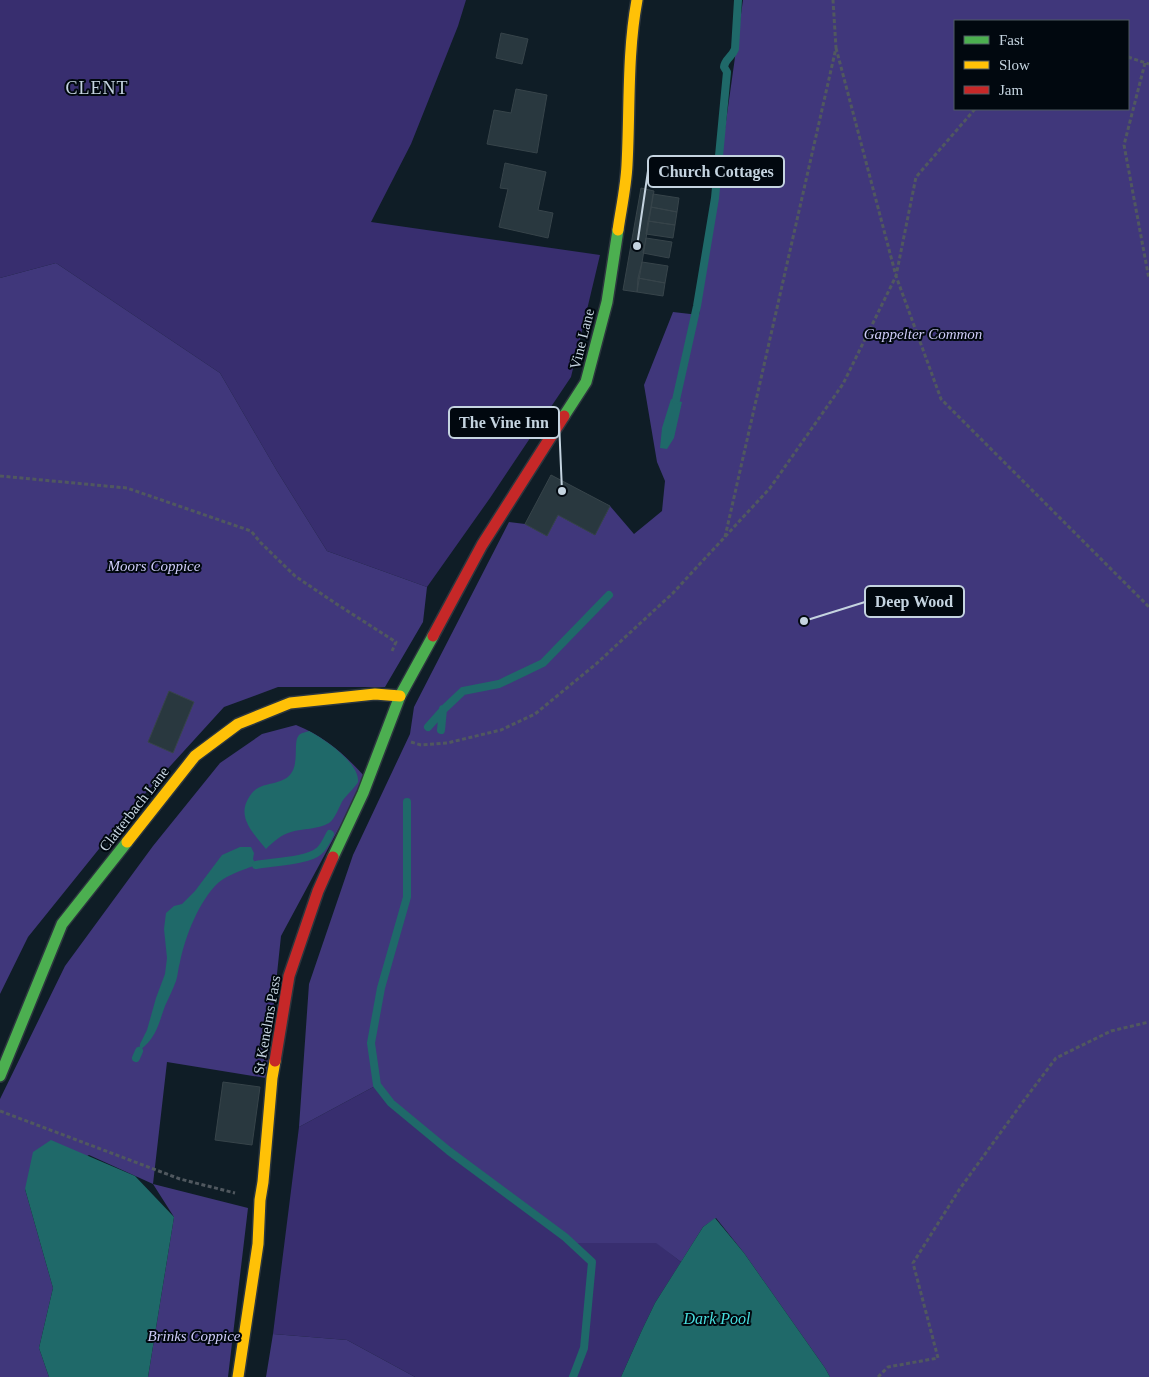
<svg xmlns="http://www.w3.org/2000/svg" width="1149" height="1377" font-family="Georgia,serif">
<style>
.green{fill:#382e6f}
.forest{fill:#40377b;fill-rule:evenodd}
.water{fill:#1f6969}
.lines{fill:none;stroke-linecap:round;stroke-linejoin:round}
.stream{stroke:#1f6969;stroke-width:8}
.building{fill:#29383f;stroke:#37444a}
.fast-casing{stroke:#2c363e;stroke-width:14}
.slow-casing{stroke:#2c363e;stroke-width:14}
.jam-casing{stroke:#2c363e;stroke-width:14}
.path{stroke:#50585f;stroke-width:3;stroke-dasharray:4 2.5;stroke-linecap:butt}
.fast{stroke:#4caf50;stroke-width:11}
.slow{stroke:#ffc107;stroke-width:11}
.jam{stroke:#c62828;stroke-width:11}
.labels{text-anchor:middle;dominant-baseline:central;stroke-width:4;stroke-linejoin:round;paint-order:stroke}
.park-label{font-size:15px;font-style:italic;fill:#cecbf7;stroke:#01080f}
.street-label{font-size:15px;fill:#c5d4e0;stroke:#01080f}
.water-label{font-size:16px;font-style:italic;fill:#47dcdc;stroke:#01080f}
.quarter-label{font-size:18px;letter-spacing:1px;fill:#c5d4e0;stroke:#01080f}
.leader{fill:none;stroke:#c5d4e0;stroke-width:2}
.callout-dot{fill:#c5d4e0;stroke:#01080f;stroke-width:2}
.callout{fill:#01080f;stroke:#c5d4e0;stroke-width:2}
.callout-label{font-size:16px;text-anchor:middle;font-weight:bold;fill:#c5d4e0}
</style>
<rect width="100%" height="100%" fill="#0f1d26"/>
<path class="green" d="M0 0H466L458 26 411 144 371 222 600 255 571 377 490 498 427 587 327 551 277 471 220 373 56 263 0 278Z
M377 1085 391 1103 449 1151 565 1237 575 1243H657L681 1262 655 1303 642 1330 621 1377H415L347 1340 273 1334 299 1127Z"/>
<path class="forest" d="M743 0H1149V1377H830L825 1368 744 1253 716 1218 703 1227 681 1262 656 1243H575L565 1237 449 1151 391 1103 377 1085 299 1127 309 984 353 855 410 734 414 707 509 522 525 524 547 536 558 515 595 535 610 506 634 534 662 511 665 481 657 462 644 385 673 312 699 315ZM955 21H1128V109H955Z
M56 263 220 373 277 471 327 551 427 587 423 622 385 687H278L224 707 132 808 28 937 0 994V278Z
M296 725C326 737 345 755 366 778L281 936 266 1078 167 1062 153 1184 248 1208 228 1377H148L174 1217 153 1184 89 1155 25 1189 53 1288 39 1348 49 1377H0V1099L65 966 153 846 220 763 262 734Z
M273 1334 347 1340 415 1377H266Z"/>
<path class="water" d="M671 399 682 402 674 438 667 449 660 448 662 428Z
M309 731C324 739 360 763 358 782 357 785 346 796 343 800 339 807 335 819 329 823 317 830 303 828 291 832 281 835 274 841 266 849 254 834 237 818 248 799 250 795 254 790 258 788 269 782 285 784 292 772 299 760 293 741 299 735 301 733 306 732 309 731Z
M240 847H251L254 853 253 859 256 865C243 870 229 874 218 883 199 901 185 937 180 962 178 968 178 975 176 981 173 989 169 997 165 1006 158 1025 157 1037 139 1051L140 1044 147 1030 156 998 165 974 167 958 164 929 166 913 174 906 182 904 195 891 222 855Z
M51 1140 135 1176 174 1217 148 1377H49L39 1348 53 1288 25 1189 33 1152Z
M715 1218 744 1253 825 1368 830 1377H621L642 1330 655 1303 703 1227Z"/>
<g class="lines">
<path class="stream" d="M676 400 697 306 715 198 727 72 724 67C725 59 732 57 735 49L738 0
M428 727 444 709 463 691 499 684 543 663 609 595
M441 730 443 709
M407 802V897L381 988 371 1043 377 1085 391 1103 449 1151 565 1237 592 1262 584 1348 573 1377
M256 865C272 862 308 861 319 851 324 847 327 840 330 834
M136 1058 139 1051"/>
</g>
<path class="building" d="M501 33 528 39 522 64 496 58Z
M516 89 547 95 537 153 487 144 494 110 511 113Z
M505 163 546 172 538 210 553 213 548 238 499 227 508 189 500 188Z
M641 188 654 191 637 292 623 290Z
M653 194 679 198 677 212 651 207Z
M651 207 677 212 675 225 648 221Z
M648 221 675 225 673 238 646 234Z
M646 238 672 242 669 258 643 253Z
M642 262 668 266 665 283 638 278Z
M638 278 665 283 663 296 637 292Z
M551 475 610 506 595 535 558 515 547 536 525 524Z
M169 691 194 702 173 753 148 742Z
M223 1082 260 1087 252 1145 215 1140Z"/>
<g class="lines">
<defs>
<path id="fast" d="M564 416 586 382 607 302 618 230
M333 857 363 793 400 696 433 636
M0 1076 62 924 127 842"/>
<path id="slow" d="M618 230C621 209 626 187 627 165 630 110 627 54 637 0
M127 842 195 756 238 724 290 703 375 694 400 696
M238 1377 258 1244 260 1200 263 1182 272 1078 275 1061"/>
<path id="jam" d="M433 636 482 545 564 416
M275 1061 289 976 318 891 333 857"/>
</defs>
<use href="#fast" class="fast-casing"/>
<use href="#slow" class="slow-casing"/>
<use href="#jam" class="jam-casing"/>
<path class="path" d="M836 48 896 276 941 399 1149 607
M1128 57 1149 64
M1145 63 1124 145 1149 279
M0 476 127 488 251 531 260 542 295 576 335 603 396 642 392 651
M725 537 836 48 833 0
M411 742 421 745 447 743 501 730 535 714 596 664 673 593 770 488 843 384 896 276 916 177 975 109
M0 1111 180 1179 235 1193
M878 1377 888 1367 938 1358 913 1263 959 1190 1022 1103 1056 1058 1111 1031 1149 1022"/>
<use href="#fast" class="fast"/>
<use href="#slow" class="slow"/>
<use href="#jam" class="jam"/>
</g>
<g class="labels">
<g class="park-label">
<text x="923" y="334">Gappelter Common</text>
<text x="154" y="566">Moors Coppice</text>
<text x="194" y="1336">Brinks Coppice</text>
</g>
<g class="street-label">
<text transform="translate(582 339) rotate(-76)">Vine Lane</text>
<text transform="translate(134 809) rotate(-52)">Clatterbach Lane</text>
<text transform="translate(267 1025) rotate(-80)">St Kenelms Pass</text>
</g>
<g class="water-label">
<text x="717" y="1318">Dark Pool</text>
</g>
<g class="quarter-label">
<text x="97" y="88">CLENT</text>
</g>
</g>
<path class="leader" d="M637 246L648 171M562 491L559 422M804 621L865 602"/>
<g class="callout-dot">
<circle cx="637" cy="246" r="5"/>
<circle cx="562" cy="491" r="5"/>
<circle cx="804" cy="621" r="5"/>
</g>
<g class="callout">
<rect x="648" y="156" width="136" height="31" rx="5"/>
<rect x="449" y="407" width="110" height="31" rx="5"/>
<rect x="865" y="586" width="99" height="31" rx="5"/>
</g>
<g class="callout-label">
<text x="716" y="177">Church Cottages</text>
<text x="504" y="428">The Vine Inn</text>
<text x="914" y="607">Deep Wood</text>
</g>
<rect x="954" y="20" width="175" height="90" fill="#01080f" stroke="#4f5a63"/>
<rect x="964" y="36" width="25" height="8" fill="#4caf50" stroke="#4f5a63"/>
<text x="999" y="45" font-size="15" fill="#c5d4e0">Fast</text>
<rect x="964" y="61" width="25" height="8" fill="#ffc107" stroke="#4f5a63"/>
<text x="999" y="70" font-size="15" fill="#c5d4e0">Slow</text>
<rect x="964" y="86" width="25" height="8" fill="#c62828" stroke="#4f5a63"/>
<text x="999" y="95" font-size="15" fill="#c5d4e0">Jam</text>
</svg>
